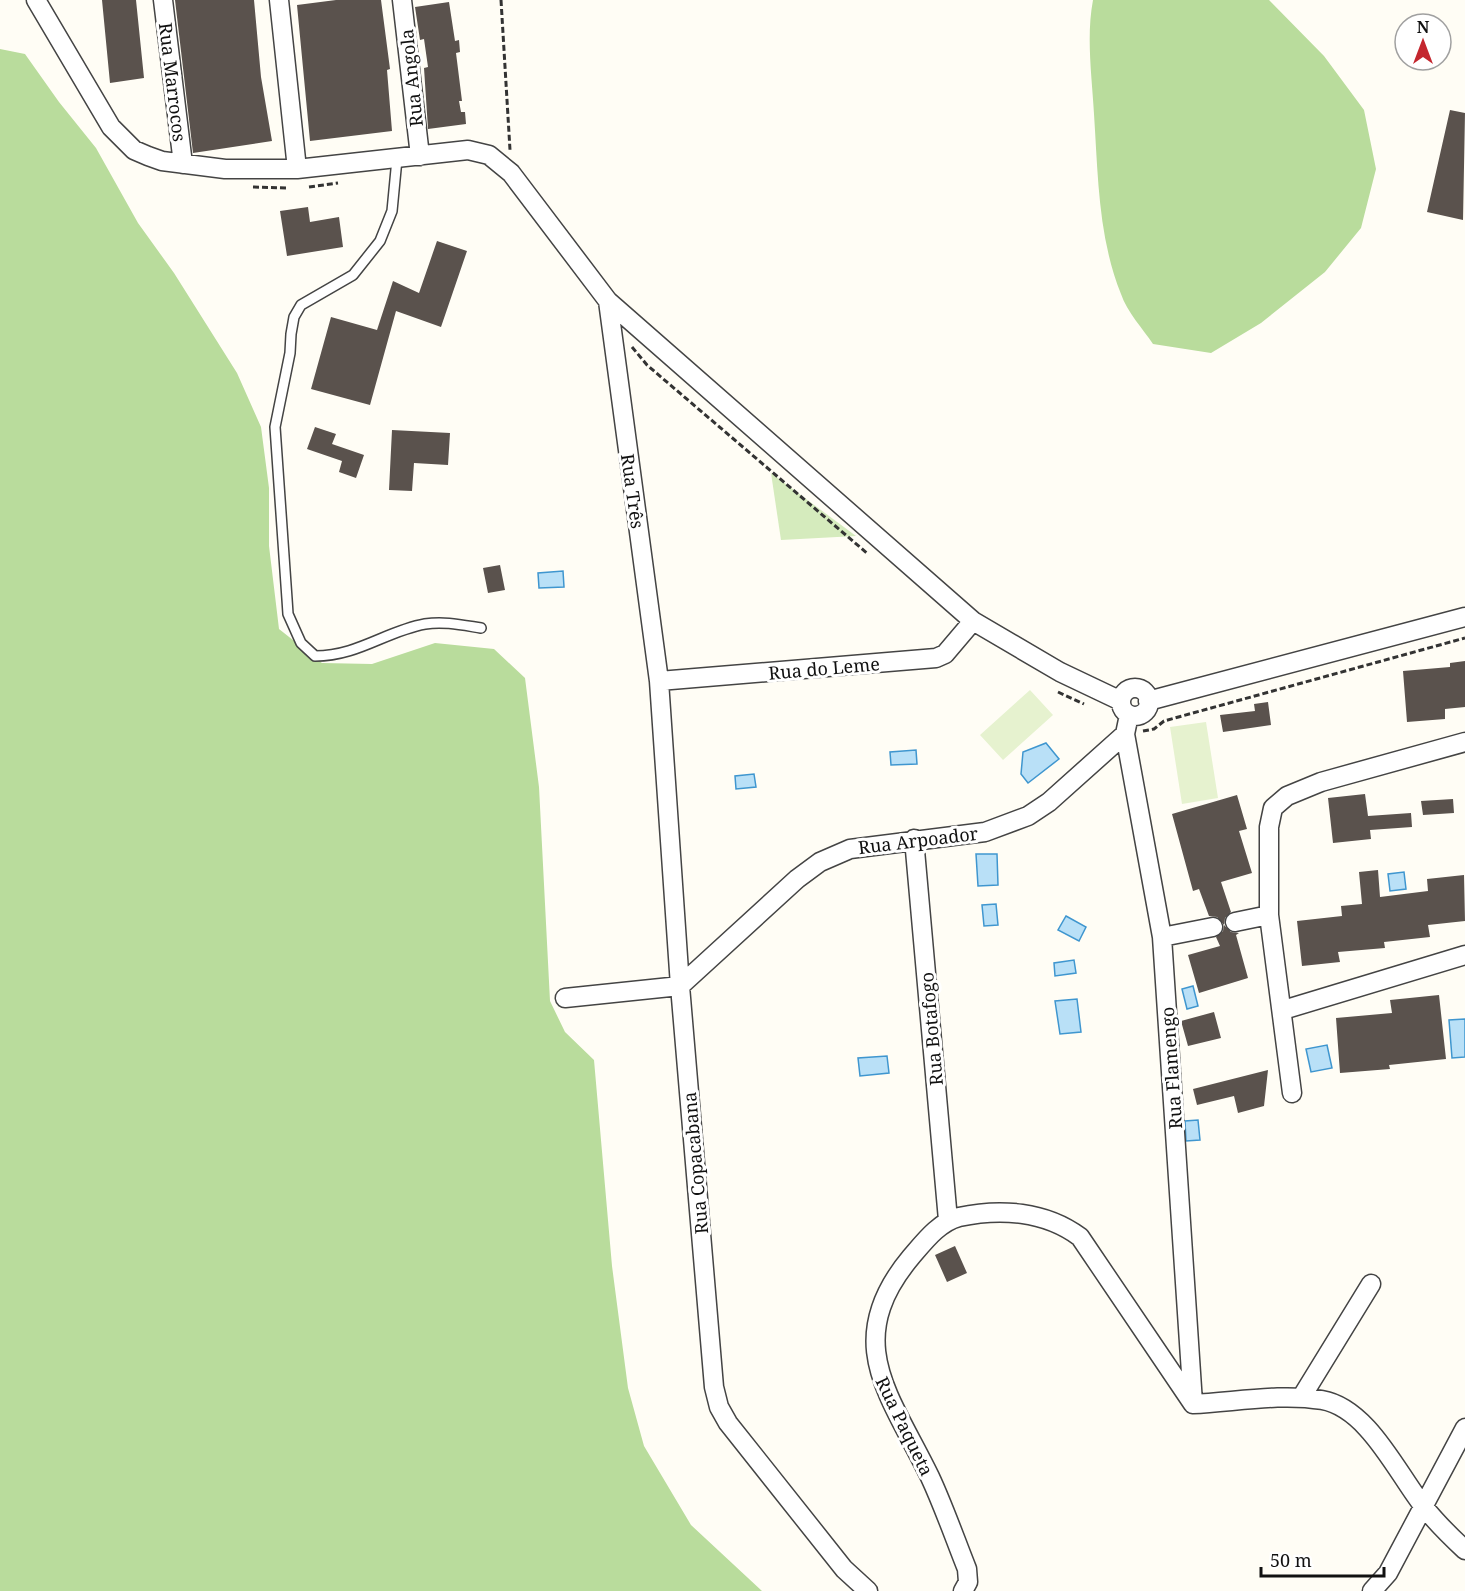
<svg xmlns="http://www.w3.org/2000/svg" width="1465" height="1591" font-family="'Noto Serif',serif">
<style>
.green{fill:#d5ebbd}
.forest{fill:#b9dc9c}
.pitch{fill:#e6f2cf}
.water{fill:#b9e0f7;stroke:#3f96cf;stroke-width:1.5}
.building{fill:#5a524d}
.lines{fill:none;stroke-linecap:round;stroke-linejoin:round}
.lane-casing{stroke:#444;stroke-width:12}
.street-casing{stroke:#444;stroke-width:21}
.path{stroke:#333;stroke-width:3;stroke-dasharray:6 3;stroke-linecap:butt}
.lane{stroke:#fff;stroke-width:9}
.street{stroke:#fff;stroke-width:18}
.labels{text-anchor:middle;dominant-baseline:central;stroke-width:6;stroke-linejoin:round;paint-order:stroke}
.street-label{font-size:18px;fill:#111;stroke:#fff}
</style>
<rect width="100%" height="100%" fill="#fffdf5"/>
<path class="green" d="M771 473 856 536 781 540Z"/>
<path class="forest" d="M1093 0H1269L1324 56 1364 110 1376 169 1361 228 1325 272 1261 323 1211 353 1153 344C1143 329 1127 312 1121 294 1098 237 1098 174 1094 114 1092 77 1086 37 1093 0Z
M0 49 25 54 59 102 96 148 138 223 174 273 237 373 261 427 269 488V546L279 629 322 663 372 664 435 643 494 649 525 678 539 787 550 1001 565 1032 594 1060 612 1266 628 1388 644 1446 691 1525 762 1591H0Z"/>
<path class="pitch" d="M1030 690 1053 715 1003 760 980 735Z
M1206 722 1218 798 1182 804 1170 727Z"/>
<path class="water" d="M563 571 564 587 539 588 538 573Z
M1046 743 1059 759 1028 783 1021 774 1023 752Z
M916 750 917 764 891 765 890 752Z
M754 774 756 787 736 789 735 776Z
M976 854H997L998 885 978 886Z
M1404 872 1406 889 1390 891 1388 874Z
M996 904 998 925 984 926 982 905Z
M1066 916 1086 927 1079 941 1058 930Z
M1074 960 1076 973 1055 976 1054 963Z
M1193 986 1198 1006 1187 1009 1182 989Z
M1077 999 1081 1032 1060 1034 1055 1001Z
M1465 1019V1057L1452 1058 1449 1020Z
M1327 1045 1332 1068 1311 1072 1306 1049Z
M887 1056 889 1073 860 1076 858 1058Z
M1198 1120 1200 1140 1186 1141 1185 1121Z"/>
<path class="building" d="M102 0H136L144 78 110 83Z
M175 0H254L261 77 272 141 193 153Z
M336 0H381L390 69 387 70 392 131 310 141 297 5Z
M449 2 455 41 459 40 460 52 456 53 462 101H459L461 112H465L466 124 428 129 424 68 428 67 424 39 420 40 415 7Z
M1450 110 1465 113 1463 220 1427 212Z
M308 207 310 222 339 217 343 247 287 256 280 211Z
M437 241 467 251 441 327 396 311 370 405 311 389 331 317 377 330 393 281 419 293Z
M315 427 336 434 332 444 364 455 356 478 339 472 342 461 307 449Z
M392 430 450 433 448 465 414 463 412 491 389 490Z
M500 565 505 590 488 593 483 568Z
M1465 661V707L1445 709V719L1407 722 1403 671 1450 667V663Z
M1268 702 1271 725 1223 732 1220 715 1255 711 1254 704Z
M1365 794 1368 816 1411 813 1412 827 1370 830 1371 839 1333 843 1328 798Z
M1237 795 1247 829 1239 831 1252 873 1221 882 1231 912 1225 918 1224 925 1231 932 1239 933 1236 935 1248 978 1199 993 1188 955 1220 946 1216 937 1223 931 1224 925 1217 917 1209 916 1199 889 1193 891 1172 814Z
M1453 799 1454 813 1423 815 1421 801Z
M1378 870 1380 897 1428 891 1427 879 1464 875 1465 921 1428 925 1430 937 1384 942 1385 948 1338 952 1340 962 1302 966 1297 921 1342 916 1341 906 1362 904 1359 872Z
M1439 995 1446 1059 1389 1065 1390 1069 1340 1073 1336 1018 1392 1013 1390 1000Z
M1214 1012 1221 1038 1188 1046 1181 1021Z
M1268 1070 1264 1106 1238 1113 1234 1096 1197 1105 1193 1089Z
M955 1246 967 1273 947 1282 935 1255Z"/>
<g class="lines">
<defs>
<path id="lane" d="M397 159 392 211 380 241 353 275 301 305 294 317 291 334 290 353 275 427 287 599 288 614 301 643 315 656C358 656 386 631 425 624 444 621 462 625 481 628"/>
<path id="street" d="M36 0 111 127 134 150 148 156 162 161 225 169H297L468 150 489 155 511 173 608 301 973 621 1060 672 1121 701
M163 0 183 164
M279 0 297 169
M402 0 420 156
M608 301 659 681 680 986 714 1387 719 1407 728 1423 844 1569 868 1591
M659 681 936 658 945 654 973 621
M1121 702a14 14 0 1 1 28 0a14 14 0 1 1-28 0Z
M1148 701 1465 617
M1125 734 1162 937 1193 1403
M914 839 948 1220
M1235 922 1269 915
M1162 937 1213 927
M565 998 680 986 797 879 820 862 850 849 985 832 1028 816 1049 802 1125 734 1129 715
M1283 1010 1465 955
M1292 1093 1269 915V827L1273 808 1287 796 1321 782 1465 742
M1301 1398 1371 1284
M1193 1404C1235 1402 1281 1393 1322 1400 1368 1408 1397 1473 1424 1507 1436 1522 1450 1536 1465 1550
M963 1591 968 1582 967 1569C955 1539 944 1507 930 1477 891 1396 840 1342 911 1257 924 1242 939 1222 959 1217 1000 1208 1045 1211 1080 1237L1193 1404
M1372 1591 1388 1573 1465 1428"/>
</defs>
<use href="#lane" class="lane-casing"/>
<use href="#street" class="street-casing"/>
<path class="path" d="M501 0 510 150
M253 187 287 188
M309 187 338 183
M632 347 647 365 868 554
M1058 692 1084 704
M1143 731 1154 729 1164 721 1465 638"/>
<use href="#lane" class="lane"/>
<use href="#street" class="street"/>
</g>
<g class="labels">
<g class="street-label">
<text transform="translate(411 78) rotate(-96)">Rua Angola</text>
<text transform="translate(173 82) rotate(83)">Rua Marrocos</text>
<text transform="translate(633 491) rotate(82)">Rua Três</text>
<text transform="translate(824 668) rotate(-5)">Rua do Leme</text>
<text transform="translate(918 840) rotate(-7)">Rua Arpoador</text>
<text transform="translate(931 1029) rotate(-95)">Rua Botafogo</text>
<text transform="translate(1171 1068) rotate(-94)">Rua Flamengo</text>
<text transform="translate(695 1163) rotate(-95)">Rua Copacabana</text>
<text transform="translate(905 1426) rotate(64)">Rua Paqueta</text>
</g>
</g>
<g transform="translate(1423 42)"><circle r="28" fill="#ffffff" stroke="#a0a0a0" stroke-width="1.5"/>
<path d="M0-4.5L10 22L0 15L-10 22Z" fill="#c4262e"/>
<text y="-9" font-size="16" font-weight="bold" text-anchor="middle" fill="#111111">N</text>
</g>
<path d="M1261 1567v9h123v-9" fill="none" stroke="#111111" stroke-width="3"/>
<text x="1270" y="1567" font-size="18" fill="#111111" stroke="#ffffff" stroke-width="4.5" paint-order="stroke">50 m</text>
</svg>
